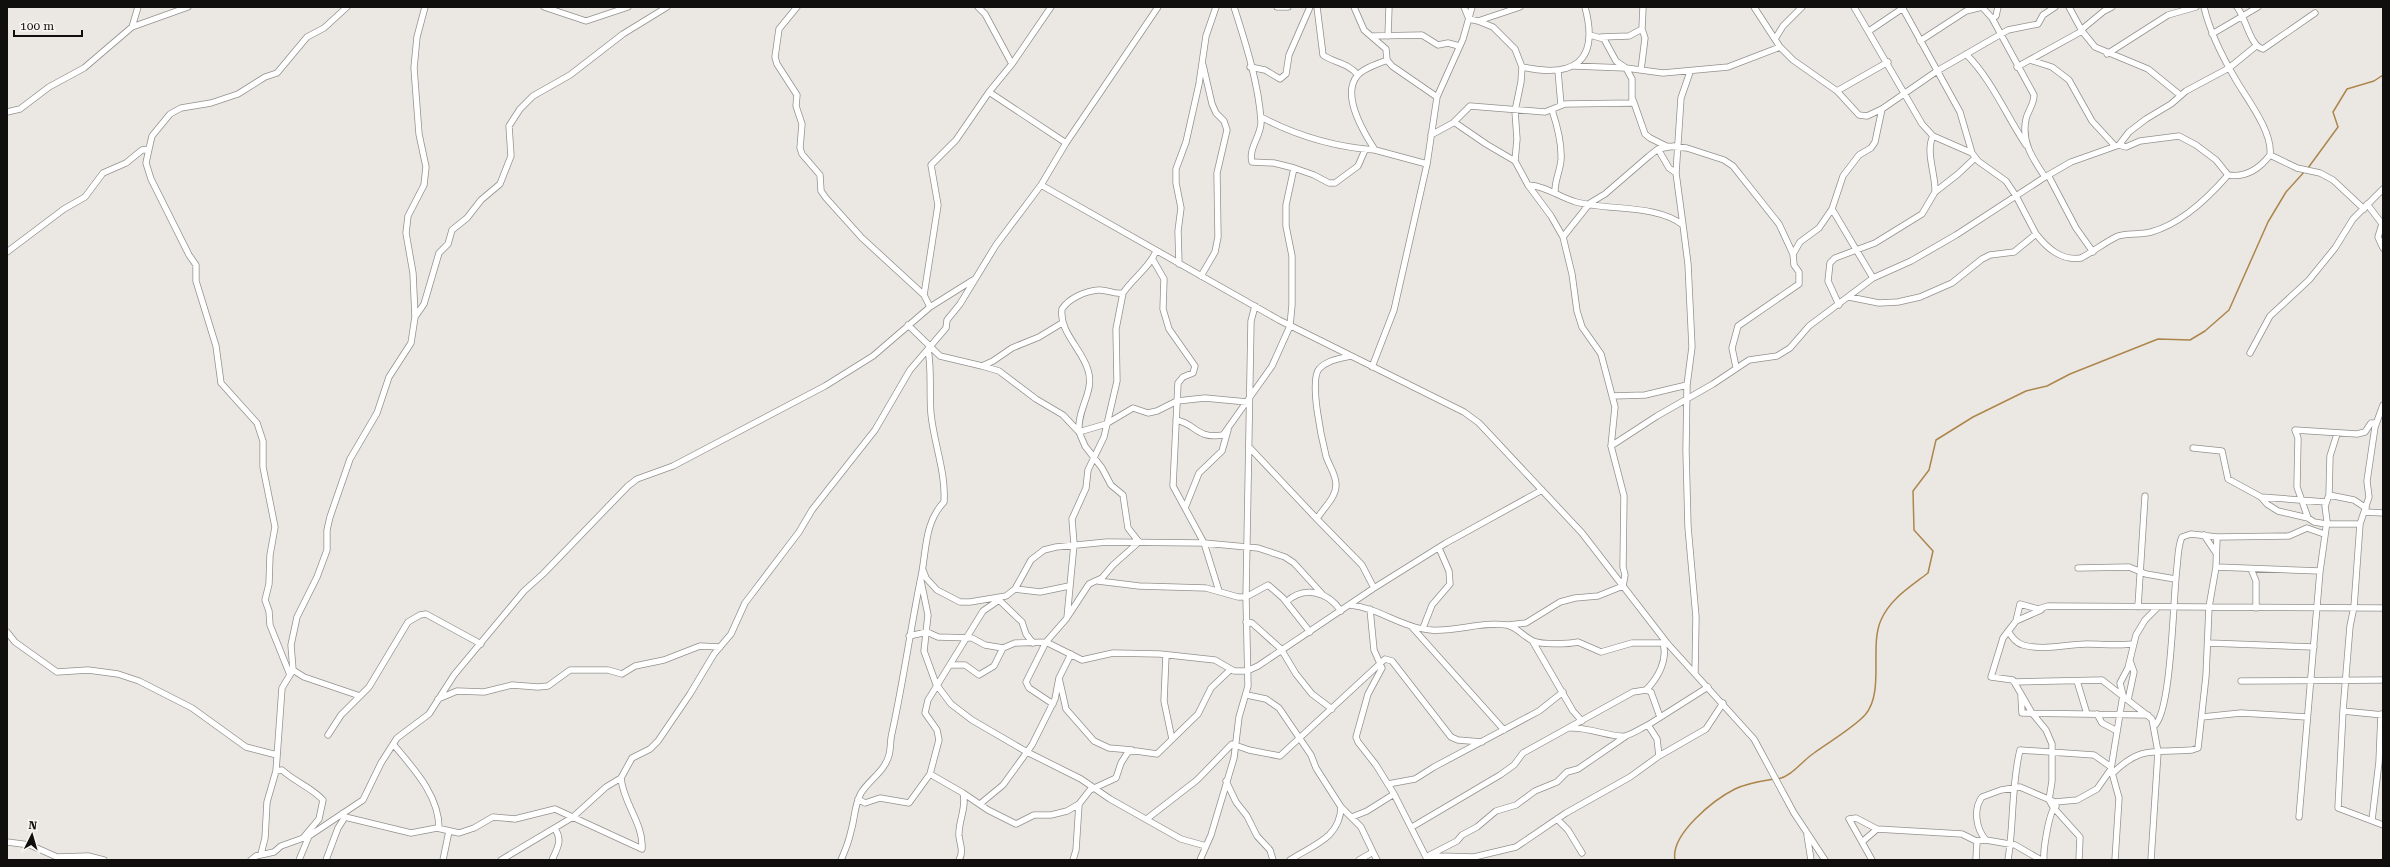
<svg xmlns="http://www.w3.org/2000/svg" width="2390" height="867" font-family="'Roboto Serif',serif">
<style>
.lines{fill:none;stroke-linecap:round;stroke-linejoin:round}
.stream{stroke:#ad864c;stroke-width:1.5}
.minor-casing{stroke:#93918d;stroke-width:7}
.minor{stroke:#fff;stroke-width:5.5}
</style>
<rect width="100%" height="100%" fill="#ebe8e4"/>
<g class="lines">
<path class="stream" d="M2308 168 2338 127 2333 112 2347 89 2374 81 2383 75
M1778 779C1792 776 1802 761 1814 753 1829 742 1853 728 1865 715 1885 692 1869 646 1881 620 1890 599 1910 587 1928 573L1933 551 1914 530 1913 491 1929 470 1936 440 1973 417 2026 391 2047 386 2070 374 2158 339 2190 340 2205 331 2229 310 2268 222 2286 192 2305 171
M1675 860C1670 834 1715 799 1735 789 1747 783 1761 781 1774 779"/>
<defs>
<path id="minor" d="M544 7 586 21 628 7
M797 7 779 29 775 57 777 64 797 95 796 106 802 124 800 148 802 154 820 175 821 191 826 198 862 238 924 295 930 307
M978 7 985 14 1012 64
M1051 7 1012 64 989 92 1066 143
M1277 7H1288
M1317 7 1323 55C1334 63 1347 62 1358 75
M1354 7 1364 30 1386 49 1387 60 1392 66 1437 97
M1464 7 1469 19 1478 21 1520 7
M1754 7 1780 47 1793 60 1837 91 1859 115 1867 116 1882 109
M1854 7 1922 124 1933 136 1972 153
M1902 7 1960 112 1972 153 1978 161 2006 181 2016 196 2036 234
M1982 7 1992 18
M1998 7 1996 16 1992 18 2034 95C2034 105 2028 110 2026 119 2021 142 2033 159 2045 177
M2069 7 2082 31 2095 47 2148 69 2180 95
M2204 7C2210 33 2223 58 2236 80 2247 99 2273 132 2270 155
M2237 7C2246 18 2250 46 2263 49L2315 13
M1478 21 1493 27 1515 49 1522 67 1521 82 1515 111 1517 139 1515 161 1528 185 1551 216 1563 237
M132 27 138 7
M2081 30 2104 11 2112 7
M1869 31 1903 8
M2212 34 2258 7
M1590 35 1604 39 1616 61 1626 68 1663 73 1728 67 1780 47
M1373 36 1422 35 1438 45 1448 43 1459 46
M1388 36 1389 7
M1601 37 1629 36 1642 29
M1775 39 1783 26 1802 7
M1920 41 1966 11 1982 7
M1966 54C1992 80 2006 115 2026 145
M2107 54 2168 15 2196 7
M1387 60C1378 64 1363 68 1357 76 1341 96 1364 133 1375 150L1427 164
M2030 60 2052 67 2069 80 2092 121 2115 146
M1250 67 1265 70 1280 79 1286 74 1289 55 1310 7
M1522 67C1573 78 1600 63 1585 7
M2017 67 2082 31
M1641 70 1645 38 1642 29 1643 7
M1558 71 1561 105
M1837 91 1888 62
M1633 100 1645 134 1650 138 1666 146 1687 148 1724 160 1733 166 1779 224 1793 254
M1552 110C1557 125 1562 144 1561 160 1560 171 1555 180 1555 191
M7 112 20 109 49 87 84 68 132 27 188 7
M1261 117C1295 135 1336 147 1375 150
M1454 122 1486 144 1515 161
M1431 135 1453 123 1470 106 1545 112 1565 104 1632 103V79L1626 68 1574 66
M1933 136C1925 152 1936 175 1935 192
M2119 145 2129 132 2146 119 2171 104 2186 91 2229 68 2256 46
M149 149 146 163 151 179 189 255 196 265V281L216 346 221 383 257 423 263 441V467L275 527 270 555 269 584 265 600 269 611 270 625 290 675
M1658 149 1669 168 1676 173
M1294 168 1314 175 1329 183H1335L1358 166 1365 150
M2048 175 2076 228 2093 252
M1041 185 1279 320 1464 412 1479 423 1582 533 1667 643 1754 739 1794 813 1825 860
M1528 185C1546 186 1559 197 1576 202 1609 211 1656 204 1683 225L1688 264 1692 347 1687 385 1686 451 1688 527 1696 617 1695 673
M2367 204 2383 225
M1832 209 1873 278
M2382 224 2378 237 2383 248
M1683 225 1676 173 1681 98 1690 72
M1156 251C1150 267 1133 278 1123 293 1114 295 1107 289 1098 290 1086 291 1069 298 1062 309 1059 332 1082 349 1088 370 1095 392 1077 408 1079 432L1106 424 1133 408 1148 413 1157 411 1177 401 1205 398 1247 402
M7 252 64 209 85 197 103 173 126 163 142 150 149 149 152 136 170 114 181 108 211 103 238 94 265 77 277 73 307 37 324 28 347 7
M1153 260 1164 279 1163 309 1169 329 1195 366 1193 373 1183 377 1178 383 1173 486 1204 543 1219 591
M1179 264 1178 231 1181 208 1176 183V169L1186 142 1199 84 1206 36 1216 7
M1201 276 1215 252 1218 237 1217 173 1227 130 1224 121 1216 113 1212 104 1203 65
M924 295 938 205 931 165 956 140 989 92
M1849 297 1879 303 1898 302 1920 297 1952 283 1982 259 1990 255 2014 252 2036 234C2047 248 2061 261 2081 258 2093 252 2105 242 2118 236 2127 233 2140 235 2151 232 2181 224 2208 198 2228 175
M1839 305 1828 281 1830 263 1835 258 1875 243 1922 214 1935 192 1958 174 1975 158
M415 317 424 304 439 253 448 244 452 230 467 218 481 200 500 184 511 156 509 126 520 109 533 96 570 75 623 34 667 7
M908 325 940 356 982 366 993 361 1012 348 1039 337 1062 323
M2250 353 2270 316 2309 280 2335 248 2353 219 2383 189
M982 366 999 371 1036 399 1063 415 1079 432 1085 446 1102 468 1111 485 1123 495 1128 528 1139 542 1113 565 1102 578 1089 584 1068 616
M1372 367 1394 310 1427 164 1437 97 1463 39 1472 7
M1736 367 1732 348 1738 326 1799 284V272L1794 265 1793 254 1800 242 1819 228 1832 209 1843 176 1859 155 1871 148 1875 142 1882 109 1937 71 2008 30 2038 24 2043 15 2055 7
M1612 396 1645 395 1687 385
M2383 405 2375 427 2367 481 2369 497 2360 524 2354 607 2350 626 2343 711 2338 808 2383 825
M1176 420C1197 424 1195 439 1223 435L1272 366 1290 326 1292 305V256L1286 226V205L1294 168 1274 163 1252 162C1248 148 1262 135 1261 121 1259 85 1245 41 1234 7
M1611 446 1657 416 1713 384 1749 360 1777 356 1790 348 1809 326 1873 278 1911 261 1956 235 2045 177 2071 162 2119 145 2126 147 2140 141 2179 136 2196 145 2216 160 2228 175C2246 178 2260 168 2270 155L2297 168 2320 173 2333 180 2364 209
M1249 447 1317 519
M2193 448 2222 451 2228 479 2261 497 2267 504 2278 511 2308 518
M2329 495 2354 500 2366 508
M2261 497 2326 502
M1185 508 1199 473 1222 451 1228 430
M2365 512 2383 513
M2360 524H2326L2314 522 2308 518 2297 487 2298 438 2295 430 2357 434 2365 432 2371 423H2376
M2204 535 2216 553
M2216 567 2320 571
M2078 568 2129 567 2146 574 2175 579
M2251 569 2256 581V608
M923 570 926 578 937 590 960 602H970L1006 596 1015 589 1031 560 1044 550 1056 547 1107 542 1204 543 1258 548 1285 557 1294 563 1324 596
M921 581 928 615 924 651 936 684 951 704 972 720 1027 752 1081 779 1110 799 1181 839 1206 846
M1098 581 1139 586 1206 588 1238 597H1246L1268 585 1283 598 1310 632
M1374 588 1446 543 1542 490
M1015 589 1040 592 1069 586
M998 599 1022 622 1026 634 1033 643
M1286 602C1305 585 1328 592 1341 611
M1350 605C1379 608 1402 628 1431 630 1456 632 1482 621 1507 625 1517 627 1524 637 1533 641 1542 645 1569 644 1578 642L1601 652 1632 643H1667
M2138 607 2145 496
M1370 609 1374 650 1382 668 1368 694 1356 737 1358 742 1376 765 1394 794
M2016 621 2041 610
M1246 622 1252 623 1281 649 1296 674 1312 694 1332 709
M1508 625 1526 623 1560 602 1575 598 1598 596 1623 586 1625 575 1623 567 1624 496 1611 446 1615 407 1601 354 1582 327 1577 311 1572 274 1563 237 1590 203 1605 194 1649 156 1658 149 1674 146
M1411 626 1504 730
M1423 628 1432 605 1450 584 1449 571 1439 548
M2008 631C2012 637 2016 643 2023 645 2044 651 2066 644 2087 644 2103 644 2117 646 2133 644
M7 632 15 642 57 672 88 670 118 674 139 681 192 708 246 747 277 755
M909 636 927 632 938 637 972 638 985 645 1003 648 1015 643 1046 642 1082 660 1113 653 1160 654 1215 660 1234 671H1247L1258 666 1374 588 1362 565 1317 519C1323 508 1336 498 1336 485 1336 474 1329 466 1326 456 1322 440 1309 381 1319 369 1327 360 1339 359 1350 356
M1533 642 1573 711 1582 721
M2208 643 2314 647
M1166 655 1164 701 1172 739
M950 665H965L979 675 994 666 1003 648
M293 670 304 677 360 696
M1059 678 1066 709 1094 741 1109 748 1132 750
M2077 681 2087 714
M2241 681 2383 680
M2014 682 2102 680 2152 719 2158 752 2151 860
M1646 690C1658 678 1668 660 1663 643
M1247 695 1266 699 1279 708 1311 755 1316 768 1341 807 1361 827 1373 852
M2021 696 2022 713 2148 715
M438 699 457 691 484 692 512 685 538 687 548 686 570 670H608L622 674 635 666 664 660 700 646 720 647
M2128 700 2134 672 2130 661
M1053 704 1029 688 1026 682 1046 642 1067 618 1074 544 1072 519 1086 488 1088 470 1104 437 1117 381 1116 329 1123 293
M2343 711 2383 715
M2097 714 2102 723 2117 731
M2202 717 2241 713 2307 717
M2154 726C2172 713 2173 595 2177 567 2178 558 2178 545 2182 537L2191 534 2217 537 2289 536 2307 528 2324 534
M1571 728C1589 727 1613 738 1625 736 1633 734 1641 728 1648 725
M328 735 341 715 369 687 408 622 420 615 426 614 481 644
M393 744C413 768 439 795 439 828
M1659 756 1657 739 1648 725 1708 687
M276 771 282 770C295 782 311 787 323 800L319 819 303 838
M2112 774C2141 745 2154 753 2192 750L2198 748 2206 676 2209 607 2216 567 2217 537
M1226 781 1236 802 1247 816 1257 836 1270 850 1273 860
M1388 784 1415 779 1434 767 1539 711 1563 692
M963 793 988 810 1016 824 1034 815H1051L1067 811 1079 804 1090 790 1116 778 1121 763 1128 752 1136 751 1157 754 1198 714 1211 688 1230 670
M858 799 865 803 880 798 909 803 930 774
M980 804 1003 785 1032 745 1055 699 1059 678 1071 654
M343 813 345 817 411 833 437 828 459 833 474 828 493 817 515 819 555 809 642 849C644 824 623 803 621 778
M1352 817 1367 811 1394 794 1427 859
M2299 817 2320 571 2327 521 2325 506 2329 495 2330 456 2337 434
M1148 818 1197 780 1232 744 1249 750 1280 756 1385 659 1392 661 1451 737 1458 740 1482 742
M1557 819 1568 830 1582 853
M2372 820 2379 762 2381 714
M1412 827 1500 775 1514 765 1523 753 1633 692 1646 690 1651 692 1660 717
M1807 835 1811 860
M1986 840C1976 829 1973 809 1982 797L2001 790 2020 787 2055 802 2077 800 2097 789 2111 769
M7 842 30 845 57 857 88 856 104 860
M1862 842 1877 829 1962 834 1976 841 1986 840 2015 845 2041 860
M261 854 265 838 267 802 276 771 282 688 293 670 291 645 297 617 317 577 327 550V530L330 517 350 459 377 413 389 377 411 343 415 317 413 273 406 233 408 216 424 185 426 167 419 134 414 68 417 37 425 7
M1426 857 1457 841 1462 835 1477 827 1496 811 1516 805 1535 791 1557 782 1567 772 1578 769 1626 736
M251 860 256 856 274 852 281 846 309 836 363 800 381 763 397 738 429 714 454 675 524 591 543 574 628 486 637 479 673 466 825 386 873 356 930 307 973 280
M299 860 309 836
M326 860 338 828 345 817
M443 860 449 831
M501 860 573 817 606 787 621 778 632 758 650 749 658 741 690 694 714 654 731 634 745 603 799 532 812 510 875 430 910 370 946 328 947 320 960 304 996 245 1041 185 1066 143 1158 7
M552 860C557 849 563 840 555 829
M841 860C845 851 849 841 851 831 855 818 854 806 861 793 869 780 885 771 889 755 891 748 890 740 892 733 903 683 910 632 920 582 927 553 923 524 944 502 946 472 934 444 931 414 929 392 932 371 928 349
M959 860C964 851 960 845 959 836 958 821 967 808 963 793L930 774 939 740 937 730 925 713 928 700 983 611 999 600
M1073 860 1076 850 1079 804
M1200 860 1211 835 1234 758 1239 717 1248 686 1246 597 1251 321 1255 306
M1290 860C1313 845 1340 838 1341 807
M1359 860 1373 852 1377 860
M1426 860 1439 856 1474 857 1516 847 1566 813 1630 777 1659 756 1706 729 1723 703
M1872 860 1849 819 1856 818 1877 829
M1976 860 1977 841
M2008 860C2014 824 2011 786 2020 750L2094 755 2111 767
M2044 860C2043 851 2049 810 2056 806
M2079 860 2080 837 2053 807 2049 800 2052 781V744L2046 730 2032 713 2013 680 1991 677 2003 638 2016 621 2020 604 2038 609 2048 606 2383 608
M2115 860 2119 798 2111 769 2123 695 2120 683 2128 668 2136 635 2145 620 2158 607"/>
</defs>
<use href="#minor" class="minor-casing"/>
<use href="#minor" class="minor"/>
</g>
<rect width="2390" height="867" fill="none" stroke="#100f0e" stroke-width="16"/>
<g transform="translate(32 835) rotate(5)" stroke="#f9f6f2" stroke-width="3" paint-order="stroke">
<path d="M0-3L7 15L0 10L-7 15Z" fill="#100f0e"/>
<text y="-6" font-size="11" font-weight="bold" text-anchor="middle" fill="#100f0e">N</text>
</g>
<path d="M14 30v6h68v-6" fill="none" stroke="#100f0e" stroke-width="2"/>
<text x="20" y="30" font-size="12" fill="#100f0e" stroke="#f9f6f2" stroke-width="3" paint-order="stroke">100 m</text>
</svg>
